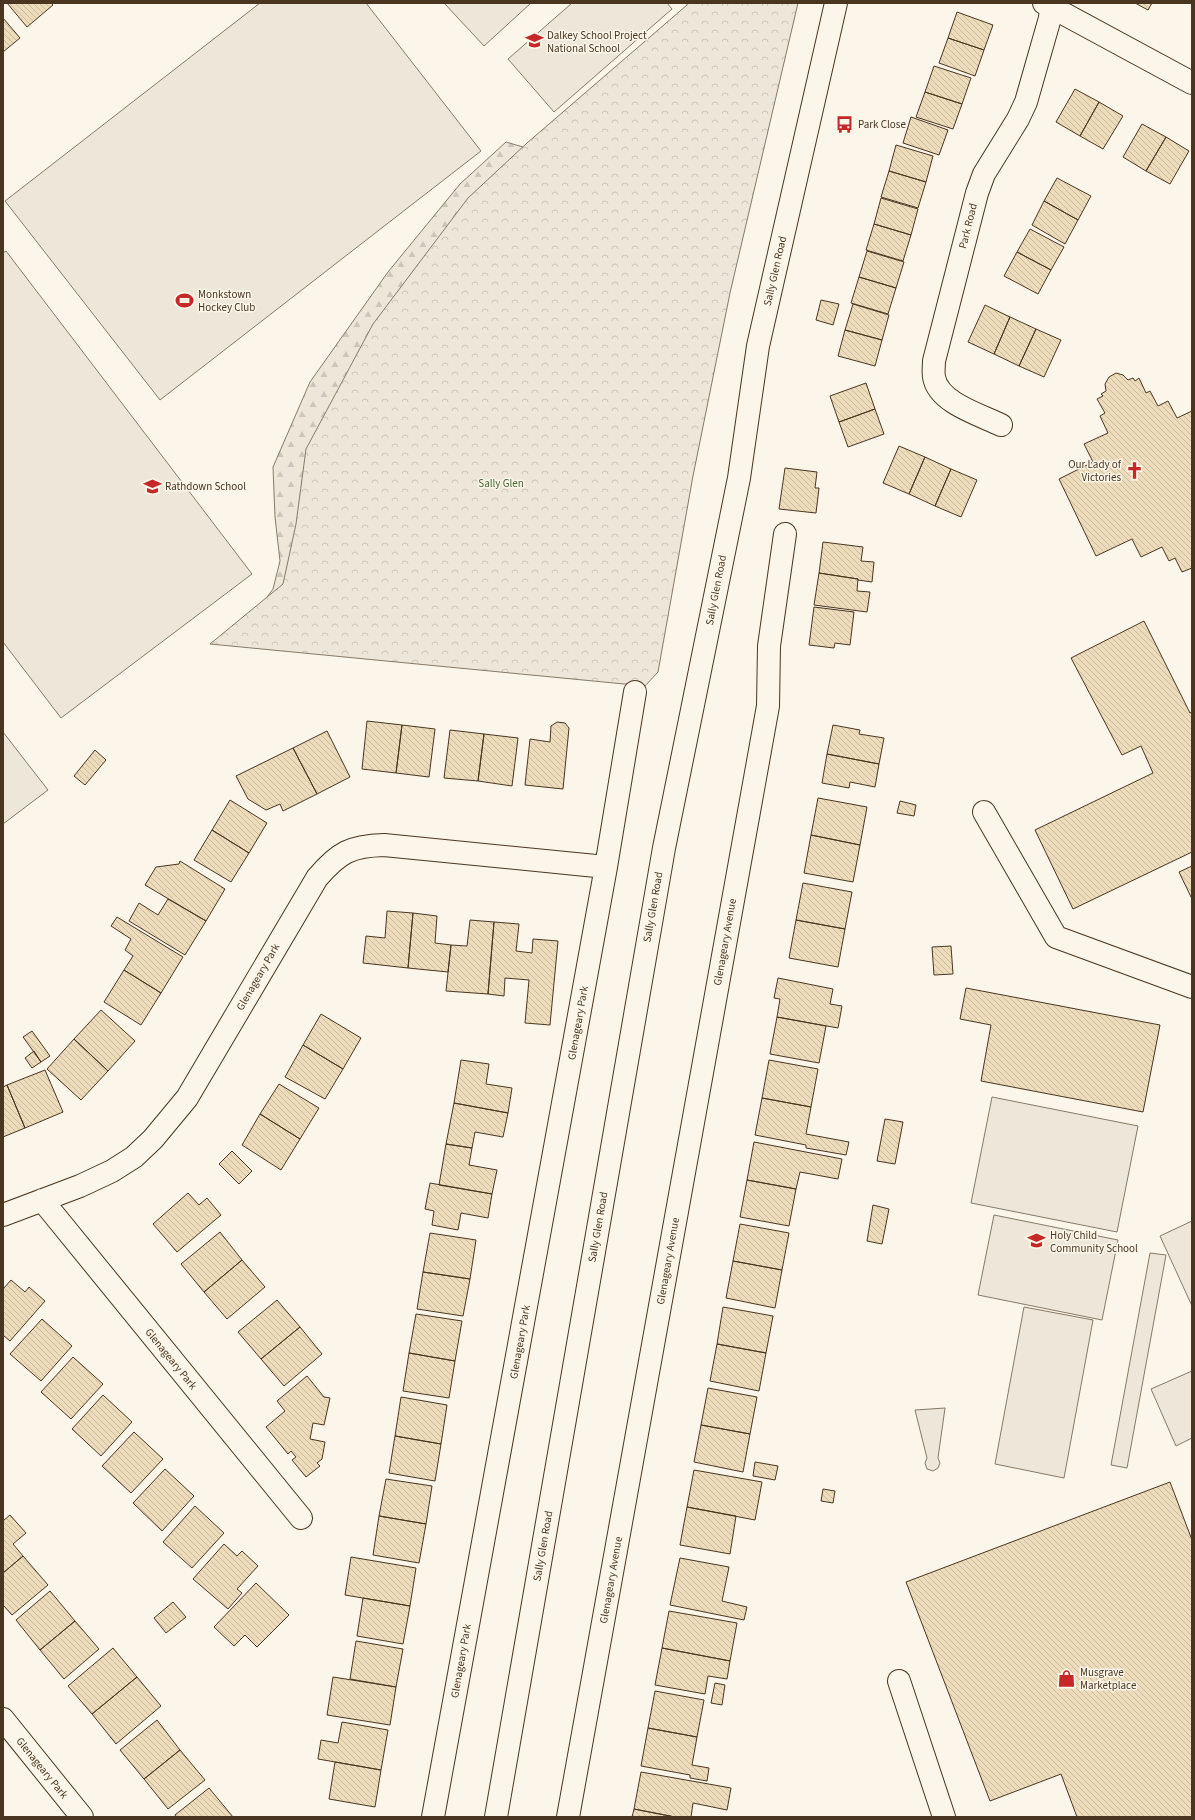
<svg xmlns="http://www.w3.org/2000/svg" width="1195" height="1820" font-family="'Source Sans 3',sans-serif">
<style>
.forest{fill:url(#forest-firs);stroke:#887966}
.park{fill:url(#park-crowns);stroke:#887966}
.pitch{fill:#ede6d9;stroke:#887966}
.parking{fill:#ede7d9;stroke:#887966}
.building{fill:url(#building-back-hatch);stroke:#4a3520}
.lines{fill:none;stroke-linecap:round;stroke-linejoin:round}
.minor-casing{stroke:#4a3520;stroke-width:24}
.major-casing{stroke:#4a3520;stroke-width:24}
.minor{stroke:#fbf6e9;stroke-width:22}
.major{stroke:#fbf6e9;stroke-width:22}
.labels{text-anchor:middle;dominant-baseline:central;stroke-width:3;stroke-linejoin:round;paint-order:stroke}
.poi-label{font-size:11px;fill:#4a3520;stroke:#fbf6e9;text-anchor:start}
.street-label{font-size:11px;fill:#4a3520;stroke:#fbf6e9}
.park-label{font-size:11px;fill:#436837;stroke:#fbf6e9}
</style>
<defs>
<pattern id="forest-firs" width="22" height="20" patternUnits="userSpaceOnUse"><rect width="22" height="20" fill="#ede6d9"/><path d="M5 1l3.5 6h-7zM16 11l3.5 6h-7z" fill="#cdc6ba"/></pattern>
<pattern id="park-crowns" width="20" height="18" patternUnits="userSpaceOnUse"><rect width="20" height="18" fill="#ede6d9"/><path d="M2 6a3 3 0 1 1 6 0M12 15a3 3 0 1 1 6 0" fill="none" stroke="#cdc6ba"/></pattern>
<pattern id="building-back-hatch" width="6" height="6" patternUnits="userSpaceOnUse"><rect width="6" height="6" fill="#ecdcbc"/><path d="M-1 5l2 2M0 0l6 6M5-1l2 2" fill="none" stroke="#ccbda1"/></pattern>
</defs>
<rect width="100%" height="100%" fill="#fbf6e9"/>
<path class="forest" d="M506 142 523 147 317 563 256 612 273 589 280 561 275 517 273 467 310 382 388 272 460 184Z"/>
<path class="park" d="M687 3H798L730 293 693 476 658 672 645 686 210 644 283 584 296 524 306 449 373 324 468 198 527 143 687 5Z"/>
<path class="pitch" d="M260 3H366L481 151 160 400 5 201Z
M444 3H531L484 46Z
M572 3H667L672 9 554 112 508 59Z
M6 251 252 574 61 718 3 642V253Z
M992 1097 1138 1126 1117 1232 971 1203Z
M994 1215 1118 1240 1102 1320 978 1295Z
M1192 1221V1306L1160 1236Z
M1150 1253 1166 1255 1127 1468 1111 1465Z
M1024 1307 1093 1320 1064 1478 995 1464Z
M1192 1371V1438L1176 1446 1151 1389Z
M945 1408 938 1458 940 1463 938 1468 933 1471 927 1469 925 1463 927 1458 915 1410Z"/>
<path class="parking" d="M3 732 48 790 3 824Z"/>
<path class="building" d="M7 3H51L53 5 27 27Z
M1135 3H1152L1148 10Z
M957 12 993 25 984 50 948 38Z
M3 18 20 38 3 52Z
M948 38 984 50 975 76 939 63Z
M934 66 971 78 962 104 925 92Z
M1075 89 1099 102 1080 136 1056 122Z
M925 92 962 104 953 129 916 117Z
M1099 102 1123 116 1103 149 1080 136Z
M911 117 948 130 939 155 903 143Z
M1142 124 1166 137 1146 171 1123 157Z
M1166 137 1189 151 1170 184 1146 171Z
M896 145 933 156 926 182 889 171Z
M889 171 926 182 918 208 881 197Z
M1057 178 1091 196 1078 220 1044 201Z
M881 198 918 209 911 235 874 224Z
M1044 201 1078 220 1065 244 1032 225Z
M874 224 911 235 903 261 866 250Z
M1030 229 1064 247 1051 270 1017 252Z
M867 251 904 262 896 288 859 277Z
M1017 252 1051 270 1038 294 1004 276Z
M859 277 896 288 888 314 851 303Z
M821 300 839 304 833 325 816 320Z
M853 304 889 315 882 340 845 330Z
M985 305 1010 317 994 354 968 342Z
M1010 317 1036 329 1019 366 994 354Z
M1036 329 1061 340 1044 377 1019 366Z
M845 330 882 340 875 366 838 356Z
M1116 373 1123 375 1128 380 1133 378 1135 381 1139 378 1146 393 1150 391 1158 406 1168 401 1177 418 1192 411V568L1182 572 1175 558 1169 561 1162 547 1141 557 1132 539 1096 556 1059 479 1093 462 1084 444 1108 433 1100 416 1105 413 1097 399 1103 396 1101 394 1106 391 1105 384 1109 377Z
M866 383 875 409 839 422 830 396Z
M875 409 884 434 848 447 839 422Z
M899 446 925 457 909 494 883 483Z
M925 457 951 469 935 506 909 494Z
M785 468 817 472 815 488H819L816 513 779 509Z
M951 469 977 480 961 517 935 506Z
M823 542 863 547 861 561 874 562 872 582 858 580V579L819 573Z
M819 573 858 579 857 591 870 592 867 612 814 605Z
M814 607 854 612 850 645 835 643 834 648 809 645Z
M1144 621 1190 713 1192 712V852L1073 909 1035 830 1153 773 1141 746 1122 755 1071 658Z
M367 721 402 725 396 773 362 769Z
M557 722 565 723 569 728 563 789 525 785 530 739 550 742 551 726Z
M402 725 435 729 429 777 396 773Z
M833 725 860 730 859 734 884 738 879 764 827 754Z
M450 730 484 734 478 781 444 778Z
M327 731 350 777 317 794 293 748Z
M484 734 518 738 512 786 478 781Z
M293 748 317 794 283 811 280 804 266 810 248 799 236 776Z
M95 750 106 760 85 785 74 776Z
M827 754 879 764 875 787 850 782 849 788 822 783Z
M818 798 867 807 860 845 811 835Z
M230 800 267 823 249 853 212 830Z
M900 801 916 805 914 816 897 813Z
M212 830 249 853 231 882 194 860Z
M811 835 860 845 853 882 804 873Z
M180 861 225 889 206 921 145 885 156 867 179 864Z
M1192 866V899L1179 872Z
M803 883 852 892 845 929 796 920Z
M168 899 206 921 185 955 129 921 139 903 158 915Z
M387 911 413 913 408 968 363 963 366 936 385 938Z
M413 913 437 916 435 943 451 945 448 972 408 968Z
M117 917 183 957 161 993 124 970 133 956 125 950 131 939 111 926Z
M470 920 494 922 488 994 446 991 451 945 467 946Z
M796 920 845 929 838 967 789 958Z
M494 922 519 924 516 951 532 953 533 939 558 941 550 1025 525 1023 529 980 505 978 504 996 488 994Z
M951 946 953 974 934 975 932 947Z
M124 970 161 993 141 1025 104 1002Z
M778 978 833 989 830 1004 842 1006 838 1028 777 1017 780 999 774 998Z
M966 988 1160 1025 1143 1112 981 1081 991 1025 960 1019Z
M101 1010 135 1041 108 1071 74 1039Z
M321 1014 361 1038 343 1069 303 1045Z
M777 1017 826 1026 819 1063 770 1054Z
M32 1031 50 1056 41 1062 23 1037Z
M74 1039 108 1071 81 1100 47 1069Z
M303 1045 343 1069 325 1099 285 1077Z
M34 1051 41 1062 32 1068 25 1058Z
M461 1060 489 1064 486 1084 512 1088 508 1113 454 1103Z
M769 1060 818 1069 811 1107 762 1098Z
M45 1070 63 1112 25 1128 7 1085Z
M279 1084 319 1108 300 1139 260 1114Z
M7 1085 25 1128 3 1137V1087Z
M762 1098 811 1107 806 1134 849 1142 846 1155 806 1148V1145L755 1135Z
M454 1103 508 1113 503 1137 475 1132 472 1148 446 1144Z
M260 1114 300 1139 281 1170 242 1145Z
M885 1119 903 1122 895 1164 877 1161Z
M754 1142 842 1159 838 1179 800 1172 796 1189 747 1180Z
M446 1144 472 1148 469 1165 497 1170 492 1194 439 1185Z
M232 1151 252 1171 239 1184 219 1164Z
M747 1180 796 1189 789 1226 740 1217Z
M430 1183 492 1194 488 1218 461 1213 458 1230 432 1225 434 1211 425 1209Z
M188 1193 199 1205 207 1198 221 1215 177 1252 153 1224Z
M873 1205 889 1209 882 1244 867 1241Z
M740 1224 789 1233 782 1270 733 1261Z
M220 1232 242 1260 204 1292 181 1264Z
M430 1233 476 1240 470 1279 423 1272Z
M242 1260 265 1287 227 1319 204 1292Z
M733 1261 782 1270 775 1308 726 1298Z
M423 1272 470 1279 463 1316 417 1309Z
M11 1280 25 1292 29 1287 45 1301 10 1341 3 1335V1289Z
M277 1300 300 1327 261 1359 238 1332Z
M723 1307 773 1316 766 1353 717 1344Z
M416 1314 462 1321 455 1361 409 1353Z
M42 1319 72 1346 41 1381 10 1354Z
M300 1327 322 1354 284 1386 261 1359Z
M717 1344 766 1353 759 1391 710 1381Z
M409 1353 455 1361 449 1398 403 1391Z
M73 1357 103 1384 71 1419 41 1392Z
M307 1376 324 1397 330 1398 324 1425 313 1423 310 1439 325 1442 322 1459 317 1463 320 1466 306 1477 292 1460 296 1457 291 1451 288 1454 266 1427 285 1411 277 1401Z
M708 1388 757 1397 750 1434 701 1425Z
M103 1395 132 1422 101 1456 72 1429Z
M401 1397 447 1405 441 1444 395 1436Z
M701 1425 750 1434 743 1472 694 1462Z
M134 1432 163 1459 131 1493 102 1466Z
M395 1436 441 1444 435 1481 389 1473Z
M755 1462 778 1466 775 1480 753 1476Z
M165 1469 194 1496 162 1531 133 1503Z
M694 1470 762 1482 755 1520 687 1507Z
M386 1479 432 1486 426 1524 379 1516Z
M1170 1482 1192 1540V1817H1077L1061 1774 990 1801 906 1582Z
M823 1489 835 1491 833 1503 821 1501Z
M195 1506 224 1533 192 1568 163 1542Z
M687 1507 736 1516 730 1554 680 1545Z
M10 1515 26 1533 13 1544 23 1556 3 1573V1521Z
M379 1516 426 1524 419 1563 373 1555Z
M224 1544 237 1556 242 1551 258 1566 237 1589 242 1593 228 1609 193 1579Z
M23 1556 48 1585 12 1615 3 1605V1573Z
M351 1557 416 1568 410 1606 345 1595Z
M680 1558 729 1567 722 1601 747 1607 744 1620 670 1605Z
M256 1583 289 1615 257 1647 245 1635 234 1646 214 1627Z
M50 1591 75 1621 40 1650 16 1620Z
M363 1598 410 1606 403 1644 357 1636Z
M173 1602 186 1617 166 1633 154 1618Z
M669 1611 737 1623 730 1661 662 1648Z
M75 1621 99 1649 64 1679 40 1650Z
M356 1641 403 1649 396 1687 350 1679Z
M113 1648 137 1677 92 1714 68 1686Z
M662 1648 730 1661 727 1679 708 1676 705 1694 655 1685Z
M137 1677 161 1706 116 1744 92 1714Z
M333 1677 396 1687 390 1725 327 1715Z
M715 1683 725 1685 722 1705 711 1703Z
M655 1691 704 1700 697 1737 648 1728Z
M157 1720 180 1750 144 1779 120 1750Z
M342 1722 388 1730 381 1770 318 1759 321 1740 338 1743Z
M648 1728 697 1737 692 1765 709 1768 707 1781 690 1778V1775L641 1766Z
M180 1750 205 1780 168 1809 144 1779Z
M335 1762 381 1770 375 1807 329 1799Z
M641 1772 731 1788 727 1810 693 1803 691 1817H675L634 1809Z
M209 1788 233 1817H176L175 1815Z
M634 1809 675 1817H632Z"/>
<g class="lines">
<defs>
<path id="minor" d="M1044 3 1192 83
M1001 425C981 415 938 403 934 377 933 372 934 366 934 361L977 193 984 174 1018 119 1026 102 1050 18 1051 3
M984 812 1056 937 1192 987
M42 1200 301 1518
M3 1215 80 1186 112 1171 134 1157 153 1139 187 1098 317 878C339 852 351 846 384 845L606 867
M899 1681 944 1817
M3 1719 82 1817
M433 1817 606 867 635 692
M568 1817 768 706 769 646 785 534"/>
<path id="major" d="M496 1817 664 848 739 478 758 346 836 3"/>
</defs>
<use href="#minor" class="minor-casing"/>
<use href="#major" class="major-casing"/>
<use href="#minor" class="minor"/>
<use href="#major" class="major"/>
</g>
<defs>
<symbol id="school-bare" viewBox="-9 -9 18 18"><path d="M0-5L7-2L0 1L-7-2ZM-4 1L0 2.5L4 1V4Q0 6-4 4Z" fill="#c62828" stroke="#fbf6e9" stroke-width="2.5" paint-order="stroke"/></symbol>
<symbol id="bus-bare" viewBox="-9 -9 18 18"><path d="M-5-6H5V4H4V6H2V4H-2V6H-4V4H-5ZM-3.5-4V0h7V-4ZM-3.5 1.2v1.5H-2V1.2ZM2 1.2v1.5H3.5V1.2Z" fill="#c62828" stroke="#fbf6e9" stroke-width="2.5" paint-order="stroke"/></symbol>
<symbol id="stadium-bare" viewBox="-9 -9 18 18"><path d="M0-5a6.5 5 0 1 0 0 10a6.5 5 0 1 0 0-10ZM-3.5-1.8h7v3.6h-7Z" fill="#c62828" stroke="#fbf6e9" stroke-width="2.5" paint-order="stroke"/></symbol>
<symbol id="church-bare" viewBox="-9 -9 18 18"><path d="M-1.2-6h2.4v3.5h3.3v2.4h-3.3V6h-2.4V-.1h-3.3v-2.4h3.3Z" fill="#c62828" stroke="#fbf6e9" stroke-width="2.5" paint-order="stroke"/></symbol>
<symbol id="shop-bare" viewBox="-9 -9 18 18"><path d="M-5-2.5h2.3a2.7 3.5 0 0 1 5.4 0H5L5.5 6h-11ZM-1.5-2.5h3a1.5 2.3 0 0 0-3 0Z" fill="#c62828" stroke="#fbf6e9" stroke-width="2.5" paint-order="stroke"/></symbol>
</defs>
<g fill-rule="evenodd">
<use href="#school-bare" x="522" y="28" width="25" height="25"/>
<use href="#bus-bare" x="832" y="112" width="25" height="25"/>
<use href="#stadium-bare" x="172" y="288" width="25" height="25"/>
<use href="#church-bare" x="1122" y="458" width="25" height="25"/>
<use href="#school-bare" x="140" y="474" width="25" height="25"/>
<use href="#school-bare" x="1024" y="1228" width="25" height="25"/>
<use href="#shop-bare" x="1054" y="1666" width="25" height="25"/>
</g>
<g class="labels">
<g class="poi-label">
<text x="547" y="35">Dalkey School Project<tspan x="547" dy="13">National School</tspan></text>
<text x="858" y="124">Park Close</text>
<text x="198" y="294">Monkstown<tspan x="198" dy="13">Hockey Club</tspan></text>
<text x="1121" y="464" text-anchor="end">Our Lady of<tspan x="1121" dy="13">Victories</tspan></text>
<text x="165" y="486">Rathdown School</text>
<text x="1050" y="1235">Holy Child<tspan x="1050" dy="13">Community School</tspan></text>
<text x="1080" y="1672">Musgrave<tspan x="1080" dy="13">Marketplace</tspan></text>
</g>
<g class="street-label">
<text transform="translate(968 226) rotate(-76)">Park Road</text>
<text transform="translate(775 271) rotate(-77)">Sally Glen Road</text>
<text transform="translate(716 590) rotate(-79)">Sally Glen Road</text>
<text transform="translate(653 907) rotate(-80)">Sally Glen Road</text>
<text transform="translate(725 942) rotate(-80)">Glenageary Avenue</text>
<text transform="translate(258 977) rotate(-60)">Glenageary Park</text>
<text transform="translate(578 1023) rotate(-80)">Glenageary Park</text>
<text transform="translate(598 1227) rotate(-80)">Sally Glen Road</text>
<text transform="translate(668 1261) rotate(-80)">Glenageary Avenue</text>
<text transform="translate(520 1342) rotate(-80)">Glenageary Park</text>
<text transform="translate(171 1359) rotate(51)">Glenageary Park</text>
<text transform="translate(543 1546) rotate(-80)">Sally Glen Road</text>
<text transform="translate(611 1580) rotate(-80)">Glenageary Avenue</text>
<text transform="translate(461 1661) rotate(-80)">Glenageary Park</text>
<text transform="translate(42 1768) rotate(51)">Glenageary Park</text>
</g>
<g class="park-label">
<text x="501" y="483">Sally Glen</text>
</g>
</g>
<rect width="1195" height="1820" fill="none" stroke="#4a3520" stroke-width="8"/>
</svg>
